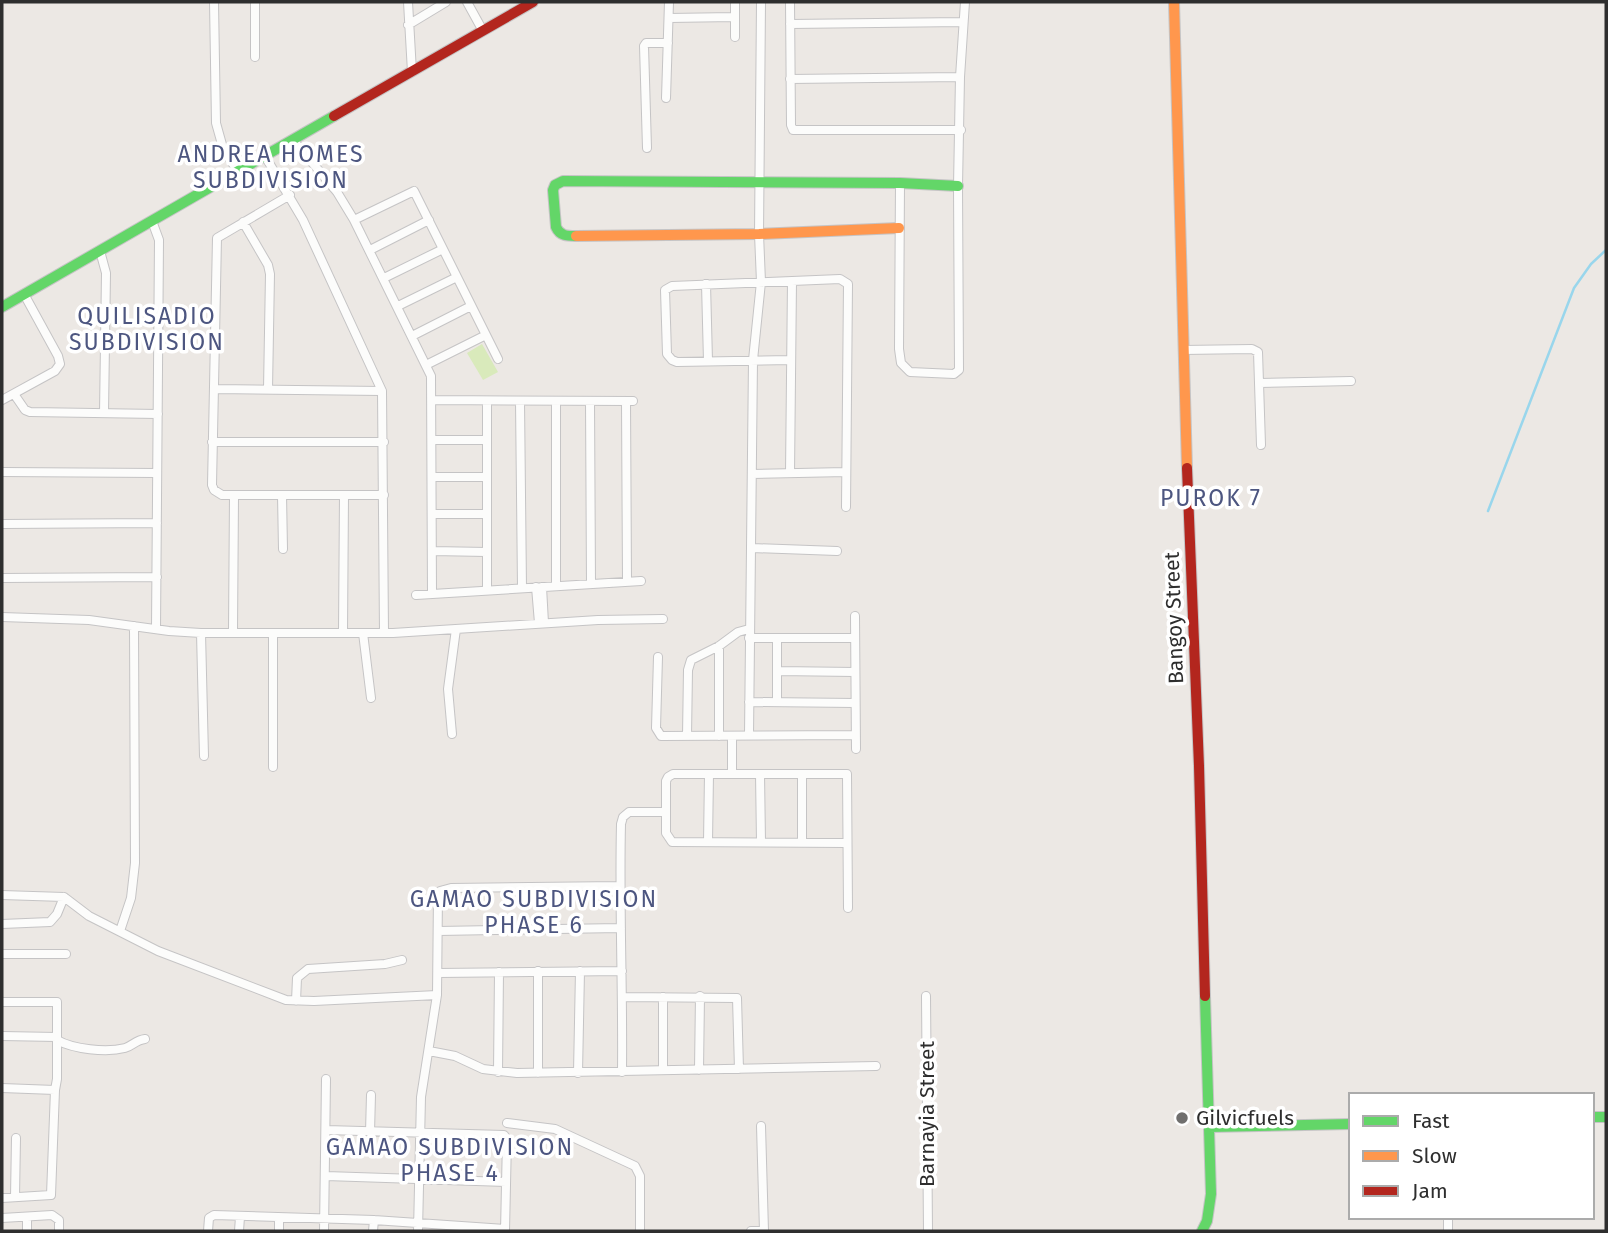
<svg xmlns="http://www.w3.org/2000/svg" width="1608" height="1233" font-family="'Fira Sans',sans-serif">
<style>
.pitch{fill:#d9eabb}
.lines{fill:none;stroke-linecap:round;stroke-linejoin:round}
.stream{stroke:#99d6ec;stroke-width:2.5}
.street-casing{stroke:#c5c4c5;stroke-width:10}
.fast-casing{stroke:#c5c4c5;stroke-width:12}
.slow-casing{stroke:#c5c4c5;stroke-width:12}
.jam-casing{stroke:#c5c4c5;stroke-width:12}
.street{stroke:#fcfcfb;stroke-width:8}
.fast{stroke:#63d668;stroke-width:10}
.slow{stroke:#ff974d;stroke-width:10}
.jam{stroke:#b3261e;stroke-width:10}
.poi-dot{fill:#706f6e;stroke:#fff;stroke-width:2.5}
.labels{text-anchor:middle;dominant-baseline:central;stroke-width:7;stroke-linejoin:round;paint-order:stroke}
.street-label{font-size:21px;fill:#2e2e2e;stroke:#fff}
.poi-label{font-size:21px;fill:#2e2e2e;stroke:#fff;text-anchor:start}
.neighbourhood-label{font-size:23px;letter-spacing:2px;fill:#4d5680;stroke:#fff}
</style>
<rect width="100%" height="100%" fill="#ece8e4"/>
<path class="pitch" d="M482 344 498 372 483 380 467 353Z"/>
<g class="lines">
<path class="stream" d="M1488 511 1574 288 1591 264 1606 250"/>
<defs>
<path id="street" d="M214 2 216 123 223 148 238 172
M255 2V57
M408 2 412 72
M467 2 483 31
M790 2 791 125 793 130H961
M669 18 734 17
M790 24 963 22
M408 25 446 2
M735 37V2
M790 79 960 77
M666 98 669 2
M293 140 337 192 354 220 431 376 432 594
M647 148 644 46 646 43H668
M265 156 303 220 382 391 384 633
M900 183 899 349 901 363 910 372 954 374 959 370 958 186 960 77 965 2
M290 195 217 238 212 485 214 490 222 495H384
M354 220 414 191 498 359
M152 221 159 240 156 629
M243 222 268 265 270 274 268 389
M370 250 429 220
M100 251 106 273 104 413
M384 278 443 249
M706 284 708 361
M398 306 457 277
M412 336 471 306
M1183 350 1252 349 1258 352 1261 445
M791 360 677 362 672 360 667 354 665 290 672 286 840 279 848 284 846 507
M426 365 486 335
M1259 383 1351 381
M214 389 382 391
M14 394 25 410 30 412 158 414
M2 400 55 371 60 364 58 356 24 294
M432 400 633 401
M520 401 522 588
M590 401 591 584
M626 401 627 581
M432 440H487
M212 442H384
M2 472 157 473
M790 473 792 281
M752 474 846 472
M432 477H487
M282 495 283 549
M432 514H487
M2 524 157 523
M752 548 837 551
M432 551 487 552
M2 578 157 577
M556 586V401
M536 587 539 623
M542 587 544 623
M487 590V401
M416 595 641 581
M855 616 856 749
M2 617 89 620 169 631 201 633H393L598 620 663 619
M201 633 204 756
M233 633 234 496
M343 633 344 495
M363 633 371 698
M749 638H855
M777 638V702
M719 646V736
M658 657 656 728 661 736 855 735
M777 671 855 672
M749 702 855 703
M452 734 448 689 456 629
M749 735 753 360 761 282 759 234 761 2
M687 736 688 670 691 660 719 646 738 632 749 629
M732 736V774
M273 767V633
M760 774 761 842
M708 842 709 774
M802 842V774
M847 843 672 842 666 833V781L668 777 673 774H847L848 908
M2 895 64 897 89 916 158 951 286 1000 314 1001 437 995
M2 924 50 922 57 914 64 897
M120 931 131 898 135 863 134 626
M438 931 621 928
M2 954H66
M538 971V1073
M438 973 622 971
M926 996 928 1231
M623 997 737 998 739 1069
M296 1001 297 978 308 969 385 964 402 960
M2 1002H57V1079L55 1090 51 1195 2 1198
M2 1036 57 1037
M57 1040C73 1049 106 1053 125 1048 132 1046 136 1040 145 1039
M429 1051 455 1056 483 1069 517 1073 876 1066
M663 1070V997
M699 1070 700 996
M498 1072 499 972
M622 1072C623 989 619 907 621 824L623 817 629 812H665
M578 1073 580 971
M2 1088 55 1090
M507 1123 555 1129 635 1166 640 1176V1231
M761 1126 764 1231
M326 1130 504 1135 507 1139 505 1231
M370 1132 371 1095
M326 1176 506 1182
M15 1197 16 1138
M1448 1217V1231
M2 1218 52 1215 59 1220V1231
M27 1231V1217
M208 1231 209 1218 214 1215 374 1220 505 1229
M239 1231 240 1217
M279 1231V1218
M324 1231 326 1079
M373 1231 374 1220
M418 1231 421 1097 437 995 438 894 440 891 451 888 620 886
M751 1231H764"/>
<path id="fast" d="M576 236C567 236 560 236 556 227L553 190 555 185 563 181 900 183 958 186
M2 307 334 116
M1592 1117H1606
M1209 1127 1351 1124
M1202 1231 1207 1221 1211 1194 1205 996"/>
<path id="slow" d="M1174 2 1187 468
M576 236 759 234 899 228"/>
<path id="jam" d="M334 116 533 2
M1187 468 1199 766 1205 996"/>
</defs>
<use href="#street" class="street-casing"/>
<use href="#fast" class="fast-casing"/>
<use href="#slow" class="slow-casing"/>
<use href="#jam" class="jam-casing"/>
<use href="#street" class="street"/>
<use href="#fast" class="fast"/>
<use href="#slow" class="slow"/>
<use href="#jam" class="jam"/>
</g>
<circle class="poi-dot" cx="1182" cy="1118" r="7"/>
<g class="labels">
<g class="street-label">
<text transform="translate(1174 618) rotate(-92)">Bangoy Street</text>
<text transform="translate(927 1114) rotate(-90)">Barnayia Street</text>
</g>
<g class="poi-label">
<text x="1196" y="1118">Gilvicfuels</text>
</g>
<g class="neighbourhood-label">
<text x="271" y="154">ANDREA HOMES<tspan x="271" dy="26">SUBDIVISION</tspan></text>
<text x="147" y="316">QUILISADIO<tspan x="147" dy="26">SUBDIVISION</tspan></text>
<text x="1211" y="498">PUROK 7</text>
<text x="534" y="899">GAMAO SUBDIVISION<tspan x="534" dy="26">PHASE 6</tspan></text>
<text x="450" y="1147">GAMAO SUBDIVISION<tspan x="450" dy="26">PHASE 4</tspan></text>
</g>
</g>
<rect width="1608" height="1233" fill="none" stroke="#2e2e2e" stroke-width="7"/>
<rect x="1349" y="1093" width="245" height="126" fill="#ffffff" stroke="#ababab" stroke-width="2"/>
<rect x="1363" y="1116" width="35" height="10" fill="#63d668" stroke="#ababab" stroke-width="2"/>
<text x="1412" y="1128" font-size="21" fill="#2e2e2e">Fast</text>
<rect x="1363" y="1151" width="35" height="10" fill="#ff974d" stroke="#ababab" stroke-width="2"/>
<text x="1412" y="1163" font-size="21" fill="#2e2e2e">Slow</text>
<rect x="1363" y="1186" width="35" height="10" fill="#b3261e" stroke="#ababab" stroke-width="2"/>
<text x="1412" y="1198" font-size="21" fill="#2e2e2e">Jam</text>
</svg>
